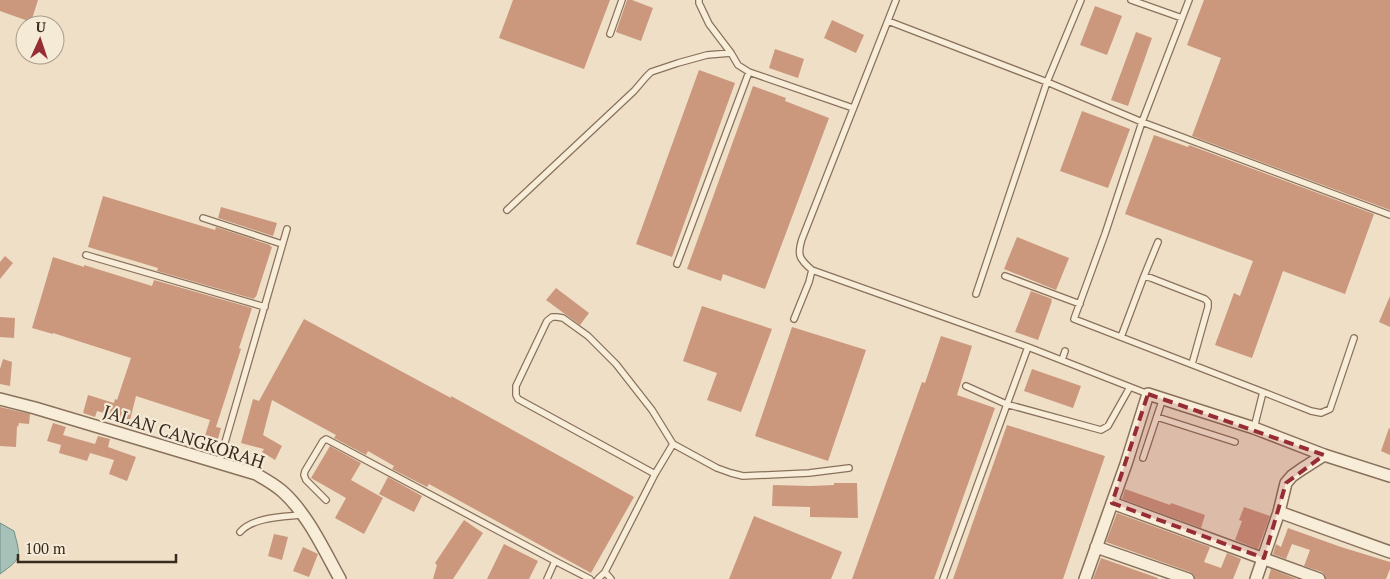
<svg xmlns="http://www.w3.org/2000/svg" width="1390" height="579" font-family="'PT Serif',serif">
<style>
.water{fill:#a7c1b8;stroke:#6e9085}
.building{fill:#cb987d}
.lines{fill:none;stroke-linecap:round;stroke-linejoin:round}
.service-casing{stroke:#89715c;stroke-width:8}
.minor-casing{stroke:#89715c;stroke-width:14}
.service{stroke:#f8edd9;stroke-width:5.5}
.minor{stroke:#f8edd9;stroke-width:11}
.marked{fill:#972d34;fill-opacity:0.2;stroke:#972d34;stroke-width:4;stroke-dasharray:10 6;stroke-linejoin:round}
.labels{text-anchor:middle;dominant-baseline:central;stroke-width:4.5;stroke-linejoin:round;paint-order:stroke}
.street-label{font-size:18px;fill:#392a1f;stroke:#f5ead6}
</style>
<rect width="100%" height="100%" fill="#eedfc6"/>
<path class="water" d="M0 523 14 531C21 558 22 558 0 574Z"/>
<path class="building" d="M0 0H38L31 22 0 11Z
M513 0H610L584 69 499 38Z
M627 0H632L653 8 641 41 616 32Z
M1204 0H1390V210L1192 136 1221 58 1187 45Z
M1095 6 1122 16 1107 55 1080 45Z
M832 20 864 35 856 53 824 38Z
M1136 32 1152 38 1128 106 1111 100Z
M775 49 804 59 798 78 769 68Z
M699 70 735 83 672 257 636 244Z
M753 86 786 98 785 101 829 118 765 289 723 274 721 281 687 269Z
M1082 111 1130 129 1108 188 1060 171Z
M1154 135 1188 147 1189 145 1374 214 1345 294 1283 271 1252 358 1215 345 1234 293 1240 296 1253 261 1125 214Z
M103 196 215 230 216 227 270 245V246L272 247 256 297H255L254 299 157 271 158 268 88 247Z
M221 207 277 223 273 236 218 218Z
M1017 237 1069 258 1056 290 1004 269Z
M5 256 13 263 0 279V262Z
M53 257 84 267V265L152 286 154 280 252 308 239 348 241 349 216 427 221 428 216 446 203 442 210 420 136 396 130 420 97 411 95 417 83 413 88 395 114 403 115 399 117 400 131 358 53 333V334L32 328Z
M556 288 589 313 580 325 546 300Z
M1031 291 1052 299 1051 301H1052L1038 340 1015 332Z
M1390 296V327L1379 322Z
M702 306 772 329 741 412 707 400 717 373 683 361Z
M0 317 15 318 14 338 0 337Z
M304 319 451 398V396L634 497 591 573 429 484 427 487 392 469 394 466 368 451 366 455 334 438 336 435 272 400 263 435 282 446 275 460 262 452 264 449 241 443 253 399 259 401Z
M792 327 866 350 828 461 755 436Z
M941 336 972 346 957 395 995 408 934 579H852L922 382 925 383Z
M3 359 12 362 10 386 0 384V369Z
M1032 369 1081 386 1073 408 1024 391Z
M0 407 30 414 29 424 19 423 18 427 17 426 16 447 0 446Z
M53 423 66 427 63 435 95 444 98 436 110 439 108 447 136 457 127 481 109 474 114 460 90 453 87 461 59 453 61 445 47 441Z
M1007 425 1105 456 1063 579H953Z
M1389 428 1390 429V455L1381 451Z
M330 446 361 463 351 480 383 498 364 534 335 518 346 498 311 478Z
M388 477 422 496 414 512 379 494Z
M834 483H857L858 518 810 517V507L772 506 773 485 810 486 834 485Z
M1125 489 1170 505 1171 503 1205 515 1201 528 1122 499Z
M1244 507 1270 516 1258 549 1235 540 1242 521 1239 520Z
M1117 513 1210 547 1204 562 1221 568 1227 553 1241 559 1233 579H1195L1194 575 1190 572 1106 542Z
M754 516 842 552 831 579H729Z
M464 520 483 533 453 579H433L437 565 435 563Z
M1288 528 1341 547 1390 562V569L1386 579H1326L1325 575 1322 572 1304 566 1310 550 1292 544 1286 559 1273 554 1276 544 1281 547Z
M274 534 288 537 282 560 268 556Z
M504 544 538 561 529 579H487Z
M303 547 318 554 309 577 293 571Z
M1101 558 1158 578V579H1093Z
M1271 569 1297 579H1268Z"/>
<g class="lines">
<defs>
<path id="service" d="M699 0V3L709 24 731 53 738 65 749 72 853 108
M896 0 802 239C797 255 799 259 812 270L1028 347 1148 394
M1131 0 1182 18
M1189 0 1142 122 1105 234 1074 319 1263 392 1254 428
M888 21 1047 82 1142 122 1390 215
M610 34 622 0
M507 210 634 91 646 77 651 72 678 63 707 55 731 53
M203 218 282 244
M86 255 265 307
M677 264 749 72
M1005 276 1080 304
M1144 276 1158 242
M976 294 1047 82 1081 0
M794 319 809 282 812 270
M1121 337 1144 276 1151 278 1205 299 1208 302V307L1192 364
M1062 360 1065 351
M966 386 1006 404 1101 430 1108 426 1130 387
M1263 392 1311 411 1321 413 1330 409 1354 338
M1157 417 1235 442
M1143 458 1163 398
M219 463 287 229
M655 474 518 399 516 395V386L547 321 552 317H557L563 318 588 336 616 364 652 410 673 444
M326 500 306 480 304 475 305 471 323 441 326 439 328 440 555 561
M240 532C253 517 283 517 302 515
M605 572 611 579
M547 579 555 561 590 579
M598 579 605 572 655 474 673 444 717 468 731 473 743 476 809 473 849 468
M943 579 1028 347"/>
<path id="minor" d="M0 399 35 408 256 474C265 479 274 484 282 491 307 513 324 550 340 579
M1112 503 1319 579
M1279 512 1390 552
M1096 547 1188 579
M1085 579 1126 464 1148 394 1254 428 1324 455 1390 476
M1256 579 1279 512 1286 483 1292 476 1302 469 1324 455"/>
</defs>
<use href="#service" class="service-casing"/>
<use href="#minor" class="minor-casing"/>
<use href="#service" class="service"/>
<use href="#minor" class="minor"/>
</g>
<path class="marked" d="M1148 394 1324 455 1286 483 1264 558 1112 503Z"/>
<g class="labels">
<g class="street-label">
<text transform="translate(184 436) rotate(18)">JALAN CANGKORAH</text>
</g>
</g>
<g transform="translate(40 40) rotate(3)"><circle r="24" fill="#f5ead6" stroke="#aa9d8d"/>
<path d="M0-4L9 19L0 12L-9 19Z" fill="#972d34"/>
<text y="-8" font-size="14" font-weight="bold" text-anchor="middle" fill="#392a1f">U</text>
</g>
<path d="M18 554v8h158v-8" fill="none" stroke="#392a1f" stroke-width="2.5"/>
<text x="25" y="554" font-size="15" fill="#392a1f" stroke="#f5ead6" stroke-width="4" paint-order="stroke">100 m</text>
</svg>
